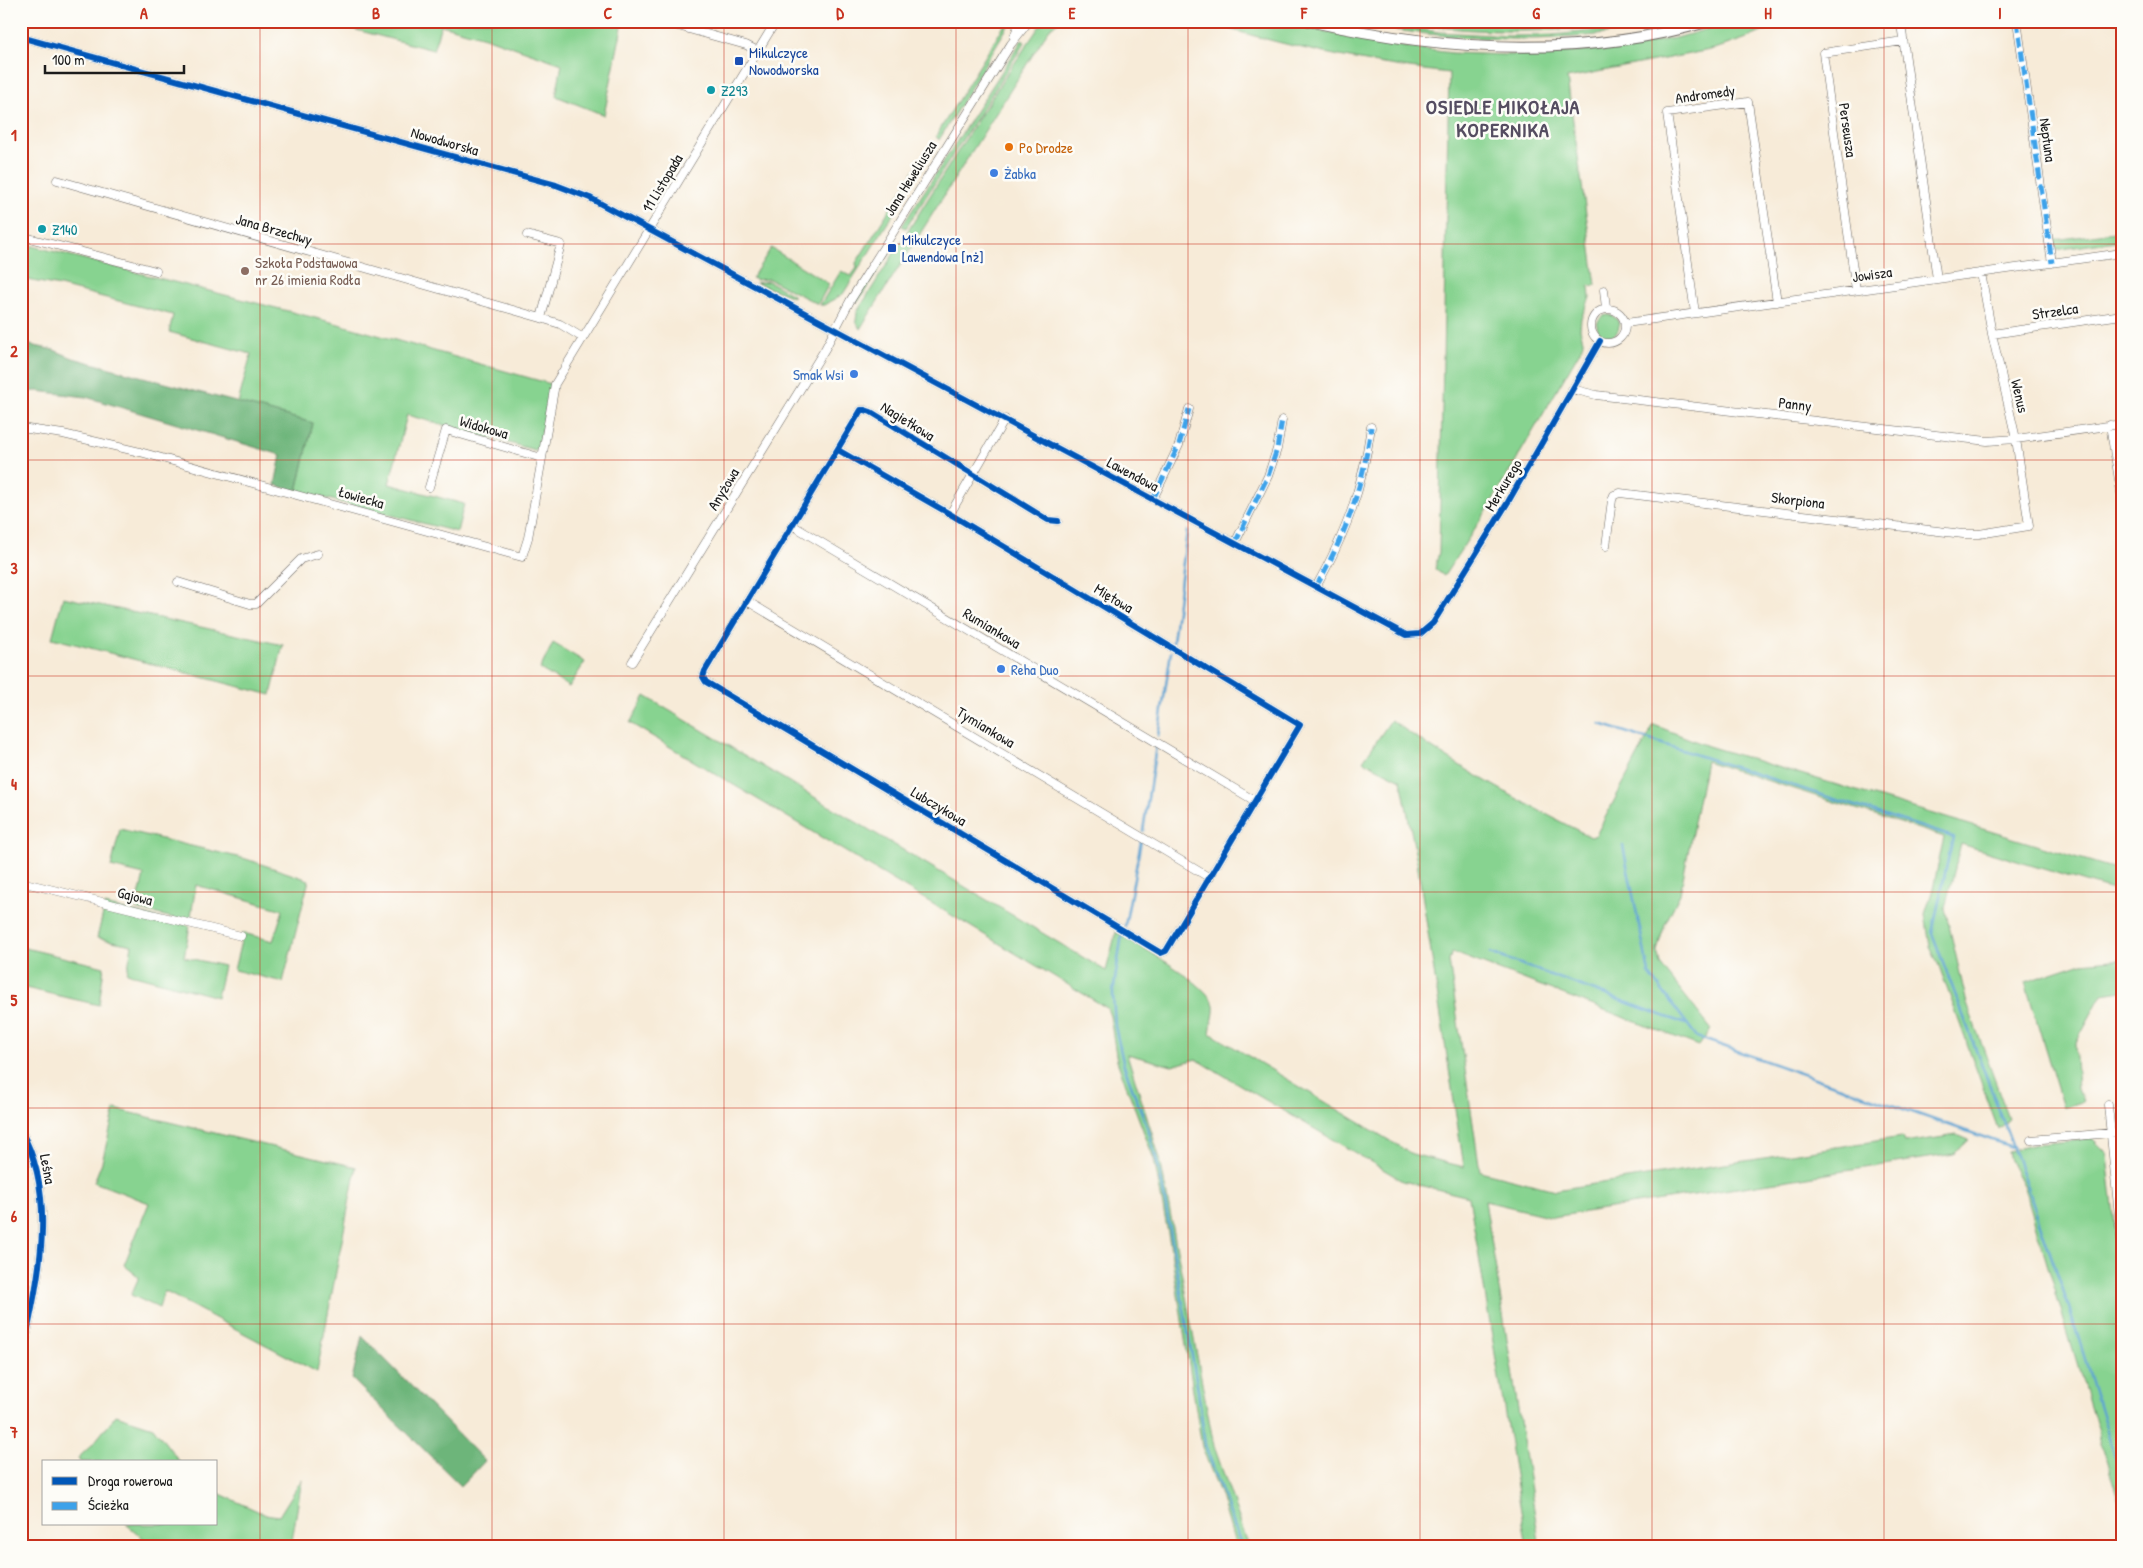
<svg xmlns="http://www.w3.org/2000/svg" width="2143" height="1568" font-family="'Patrick Hand',sans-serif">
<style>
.green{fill:#87d390;stroke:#527856}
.forest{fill:#6db57a;stroke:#44684b}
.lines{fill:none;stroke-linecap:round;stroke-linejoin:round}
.stream{stroke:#5ca2d2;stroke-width:2.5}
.minor-casing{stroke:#69645e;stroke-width:9}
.secondary-casing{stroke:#69645e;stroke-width:12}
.minor{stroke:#fff;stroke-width:8}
.secondary{stroke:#fff;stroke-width:10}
.quiet{stroke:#3da2ea;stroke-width:5;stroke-dasharray:10 5;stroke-linecap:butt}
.cycleway-casing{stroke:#fdfcf7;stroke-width:9}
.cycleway{stroke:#0057b8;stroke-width:6}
.grid{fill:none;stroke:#c8321e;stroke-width:1;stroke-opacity:0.55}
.transit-dot{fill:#1a4fb4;stroke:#fdfcf7;stroke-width:2}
.culture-dot{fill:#0f9aa8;stroke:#fdfcf7;stroke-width:2}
.food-dot{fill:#e8710a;stroke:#fdfcf7;stroke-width:2}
.shop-dot{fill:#3f7fe0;stroke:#fdfcf7;stroke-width:2}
.education-dot{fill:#8d6e63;stroke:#fdfcf7;stroke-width:2}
.labels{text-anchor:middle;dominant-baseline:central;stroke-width:5;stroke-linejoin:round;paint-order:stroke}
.transit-label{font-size:15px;fill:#164399;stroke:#fdfcf7;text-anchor:start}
.culture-label{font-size:15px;fill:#0d838f;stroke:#fdfcf7;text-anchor:start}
.street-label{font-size:15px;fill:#1c1c1c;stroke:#fdfcf7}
.food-label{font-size:15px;fill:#c56008;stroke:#fdfcf7;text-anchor:start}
.shop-label{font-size:15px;fill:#366cbe;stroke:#fdfcf7;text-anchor:start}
.education-label{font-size:15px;fill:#785e54;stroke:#fdfcf7;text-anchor:start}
.district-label{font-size:20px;font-weight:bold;letter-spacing:1px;fill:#554d61;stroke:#fdfcf7}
.neatline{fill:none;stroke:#c8321e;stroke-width:2}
.grid-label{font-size:16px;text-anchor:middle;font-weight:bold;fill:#c8321e}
</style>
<rect width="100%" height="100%" fill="#fdfcf7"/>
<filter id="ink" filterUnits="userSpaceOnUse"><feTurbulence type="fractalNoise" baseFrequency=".02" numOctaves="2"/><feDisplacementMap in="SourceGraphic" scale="10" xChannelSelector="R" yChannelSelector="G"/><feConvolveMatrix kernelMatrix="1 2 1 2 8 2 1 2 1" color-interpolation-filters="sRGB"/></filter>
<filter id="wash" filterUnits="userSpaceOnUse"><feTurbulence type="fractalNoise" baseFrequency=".0096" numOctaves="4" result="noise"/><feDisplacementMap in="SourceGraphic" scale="20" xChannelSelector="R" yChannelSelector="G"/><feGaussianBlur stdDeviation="1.12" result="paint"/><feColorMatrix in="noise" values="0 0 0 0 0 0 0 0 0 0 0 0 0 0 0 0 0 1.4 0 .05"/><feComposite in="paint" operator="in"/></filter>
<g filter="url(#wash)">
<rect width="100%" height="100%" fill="#f7ebd8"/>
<path class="green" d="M322 21H623V22L604 115 556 96 562 64 485 37 441 25 433 50Z
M1007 21H1011L939 140 936 136Z
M1043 21H1060L1051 27 1044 37 860 329 856 321 857 312 997 89Z
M1203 21H1277L1382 44 1452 53 1510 55 1579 52 1638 45 1680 37 1735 21H1788L1750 37 1715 49 1567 78 1596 285 1589 286 1590 298 1581 318 1580 329 1584 344 1487 510 1444 576 1435 569 1439 552 1449 73C1366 64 1283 46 1203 21Z
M1343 21H1366L1439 32 1509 36 1553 35 1612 29 1660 21H1680C1568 47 1455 43 1343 21Z
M1390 21H1637C1555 35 1472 34 1390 21Z
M1022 40 1025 42 906 228 902 226Z
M928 148 934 149 843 294 824 305H820L841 271 851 276 857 268 856 263Z
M2122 231V240L2055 250 2054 240Z
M21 243 335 323 551 384 538 451 407 415 389 484 464 504 457 532 297 491 313 423 238 403 251 354 169 332 173 315 60 286 21 279Z
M771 248 829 284 818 304 769 279 755 280 752 278Z
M887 250 890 252 858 302 855 301Z
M768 281 793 295V297L756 283Z
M1597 326a11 11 0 1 1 22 0a11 11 0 1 1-22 0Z
M63 597 283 645 271 695 52 638Z
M553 643 585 662 569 687 540 669Z
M645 696 1106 971 1116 932 1128 938C1147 951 1210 985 1214 1006 1215 1014 1211 1025 1210 1033L1412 1154 1464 1167 1417 861 1401 780 1363 761 1391 720C1454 765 1522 803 1591 837L1596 835 1654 725 1708 746 2122 871V893L1961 844 1945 908 1967 1004 2009 1119 1998 1129 1939 966 1930 947 1925 914 1933 889 1944 837 1706 761 1680 894 1665 924 1657 950 1660 964 1711 1029 1699 1046 1452 952 1449 961 1480 1171 1555 1190 1902 1137 1904 1143 1957 1135 1969 1140 1954 1154 1553 1217 1485 1201 1540 1547H1527L1469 1197 1403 1181 1196 1059 1172 1066 1127 1054 1160 1159 1214 1446 1249 1547H1236L1221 1496 1202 1447 1170 1244 1154 1159 1117 1061 1110 1016 1107 1008 630 723Z
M120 829 246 859 309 880 283 982 234 970 243 933 273 941 283 910 196 885 190 922 136 909 144 875 111 867Z
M105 905 190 926 184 957 224 966 217 997 127 973 132 945 97 938Z
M21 947 104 967 99 1005 21 987Z
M2122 959V991L2102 994 2075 1044 2078 1089 2083 1101 2063 1108 2025 982 2082 963Z
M115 1109 356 1167 317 1372 164 1291 159 1308 131 1295 139 1277 124 1265 149 1203 94 1182 102 1162Z
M2093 1139 2106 1152 2107 1156 2122 1285V1512L2024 1187 2010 1161 2008 1151 2037 1144Z
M116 1415 153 1427 180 1462H80L78 1458 93 1444Z
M302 1479 291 1547H154L126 1524H216V1492L264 1514 279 1516Z"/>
<path class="forest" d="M21 343 54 350 73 358 313 423 297 491 275 485 281 455 86 397 37 391 25 392 21 370Z
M362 1336 485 1461 461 1486 352 1379Z"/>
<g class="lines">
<path class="stream" d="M1173 642 1187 531
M1600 724 1953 837 1932 933 2013 1147 2068 1304 2122 1479
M1158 736 1171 652
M1143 831 1156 746
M1623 846 1649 973 1697 1037 2012 1147
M1125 926 1141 841
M1122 934 1113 993 1115 1026 1124 1066 1149 1132 1160 1173 1198 1390 1205 1445 1242 1547
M1490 953 1686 1024"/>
</g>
</g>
<g filter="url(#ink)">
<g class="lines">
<defs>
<path id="minor" d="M660 21 746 45 758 51
M2017 21 2052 263
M1901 24 1937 279
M1014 37 1020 21
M24 38 556 185 590 198 1406 635 1420 634 1433 623 1508 502 1600 341
M21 72 24 21
M57 180 541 318 560 324 583 338
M527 235 561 244 541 318
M21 236 156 271
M1604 290 1606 308
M1856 290 1823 53 1903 41
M1591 326a17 17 0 1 1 34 0a17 17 0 1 1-34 0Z
M1695 313 1667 113 1748 102 1777 302
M1626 323 2122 253
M1992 334 2122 315
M1572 389 1596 395 1987 441 2016 439 2122 424
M2110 425 2122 498
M21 428 63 434 140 452 522 557 528 538 555 384 776 21
M838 450 950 514 1300 725 1166 951 1161 953 706 682 703 677 705 671 861 410H865L871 412 1048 520 1058 521
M429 487 446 430 542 458
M1153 499 1179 445 1189 409
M950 514 1005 419
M792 525 1255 801
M1235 543 1268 476 1277 449 1282 420
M1606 546 1612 500 1614 495 1620 493 1963 534H1979L2029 526 2016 439 1992 334 1981 273
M178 582 250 604H256L301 559 318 554
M1316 587C1347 531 1362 490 1371 427
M747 601 1210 878
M632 662 825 349 850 301 1011 44 1029 21
M21 882 241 936
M2108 1105 2122 1246
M21 1131C60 1199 36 1289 21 1361
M2031 1140 2122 1132"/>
<path id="secondary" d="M1309 21C1441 51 1579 60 1710 21"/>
</defs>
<use href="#minor" class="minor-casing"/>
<use href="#secondary" class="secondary-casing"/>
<use href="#minor" class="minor"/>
<use href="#secondary" class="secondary"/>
<path class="quiet" d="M2017 21 2052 263
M1153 499 1179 445 1189 409
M1235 543 1268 476 1277 449 1282 420
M1316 587C1347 531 1362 490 1371 427"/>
<defs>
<path id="cycleway" d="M24 38 556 185 590 198 1406 635 1420 634 1433 623 1508 502 1600 341
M838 450 950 514 1300 725 1166 951 1161 953 706 682 703 677 705 671 861 410H865L871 412 1048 520 1058 521
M21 1131C60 1199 36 1289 21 1361"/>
</defs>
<use href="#cycleway" class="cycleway-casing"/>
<use href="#cycleway" class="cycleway"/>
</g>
</g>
<path class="grid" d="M260 21V1547M492 21V1547M724 21V1547M956 21V1547M1188 21V1547M1420 21V1547M1652 21V1547M1884 21V1547M21 244H2122M21 460H2122M21 676H2122M21 892H2122M21 1108H2122M21 1324H2122"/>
<g class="transit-dot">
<rect x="734" y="56" width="10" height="10" rx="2.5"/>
<rect x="887" y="243" width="10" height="10" rx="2.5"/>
</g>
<g class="culture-dot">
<circle cx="711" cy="90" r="5"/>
<circle cx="42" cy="229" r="5"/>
</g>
<circle class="food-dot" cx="1009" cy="147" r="5"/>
<g class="shop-dot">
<circle cx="994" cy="173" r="5"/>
<circle cx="854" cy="374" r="5"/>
<circle cx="1001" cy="669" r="5"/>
</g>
<circle class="education-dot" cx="245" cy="271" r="5"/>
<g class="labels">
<g class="transit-label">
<text x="749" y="52">Mikulczyce<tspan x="749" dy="17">Nowodworska</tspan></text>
<text x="902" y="239">Mikulczyce<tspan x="902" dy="17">Lawendowa [nż]</tspan></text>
</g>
<g class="culture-label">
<text x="721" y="90">Z293</text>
<text x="52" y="229">Z140</text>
</g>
<g class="street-label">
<text transform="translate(1705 94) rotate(-8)">Andromedy</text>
<text transform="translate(1848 130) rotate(82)">Perseusza</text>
<text transform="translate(2048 140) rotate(82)">Neptuna</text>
<text transform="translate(445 141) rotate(16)">Nowodworska</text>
<text transform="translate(910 178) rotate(-58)">Jana Heweliusza</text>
<text transform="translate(662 183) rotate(-59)">11 Listopada</text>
<text transform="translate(274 229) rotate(16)">Jana Brzechwy</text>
<text transform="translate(1872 274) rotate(-8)">Jowisza</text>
<text transform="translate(2055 311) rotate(-8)">Strzelca</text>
<text transform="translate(2020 396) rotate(77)">Wenus</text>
<text transform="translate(1795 404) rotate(7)">Panny</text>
<text transform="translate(908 421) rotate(32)">Nagietkowa</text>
<text transform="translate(484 427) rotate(16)">Widokowa</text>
<text transform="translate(1133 474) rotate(28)">Lawendowa</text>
<text transform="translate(1503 485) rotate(-59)">Merkurego</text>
<text transform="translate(723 489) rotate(-59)">Anyżowa</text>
<text transform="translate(361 497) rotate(16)">Łowiecka</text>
<text transform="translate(1798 500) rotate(7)">Skorpiona</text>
<text transform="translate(1114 598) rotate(31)">Miętowa</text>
<text transform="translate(992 628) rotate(31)">Rumiankowa</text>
<text transform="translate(986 727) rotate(31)">Tymiankowa</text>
<text transform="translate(939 806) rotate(31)">Lubczykowa</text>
<text transform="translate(135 896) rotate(14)">Gajowa</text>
<text transform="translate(48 1169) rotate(79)">Leśna</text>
</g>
<g class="food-label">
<text x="1019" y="147">Po Drodze</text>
</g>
<g class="shop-label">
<text x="1004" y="173">Żabka</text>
<text x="844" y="374" text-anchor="end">Smak Wsi</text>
<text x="1011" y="669">Reha Duo</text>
</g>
<g class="education-label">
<text x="255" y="262">Szkoła Podstawowa<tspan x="255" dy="17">nr 26 imienia Rodła</tspan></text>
</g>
<g class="district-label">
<text x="1503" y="106">OSIEDLE MIKOŁAJA<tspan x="1503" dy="23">KOPERNIKA</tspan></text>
</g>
</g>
<rect width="2143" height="1568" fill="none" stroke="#fdfcf7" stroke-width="55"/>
<rect x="42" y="1460" width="175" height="65" fill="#fdfcf7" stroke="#a3a29f"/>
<rect x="52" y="1477" width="25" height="8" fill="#0057b8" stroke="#a3a29f"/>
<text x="88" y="1486" font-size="15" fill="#1c1c1c">Droga rowerowa</text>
<rect x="52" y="1502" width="25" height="8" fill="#3da2ea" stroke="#a3a29f"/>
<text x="88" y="1510" font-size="15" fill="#1c1c1c">Ścieżka</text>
<path d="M45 65v8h139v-8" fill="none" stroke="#1c1c1c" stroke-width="2.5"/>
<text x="52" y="65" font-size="15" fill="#1c1c1c" stroke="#fdfcf7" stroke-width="4" paint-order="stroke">100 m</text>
<rect x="28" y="28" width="2088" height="1512" class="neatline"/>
<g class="grid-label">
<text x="144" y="19">A</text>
<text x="376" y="19">B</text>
<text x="608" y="19">C</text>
<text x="840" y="19">D</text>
<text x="1072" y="19">E</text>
<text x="1304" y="19">F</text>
<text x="1536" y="19">G</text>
<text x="1768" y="19">H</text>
<text x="2000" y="19">I</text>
<text x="14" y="141">1</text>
<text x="14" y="357">2</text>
<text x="14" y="574">3</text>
<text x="14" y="790">4</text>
<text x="14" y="1006">5</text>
<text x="14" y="1222">6</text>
<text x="14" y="1438">7</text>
</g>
</svg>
